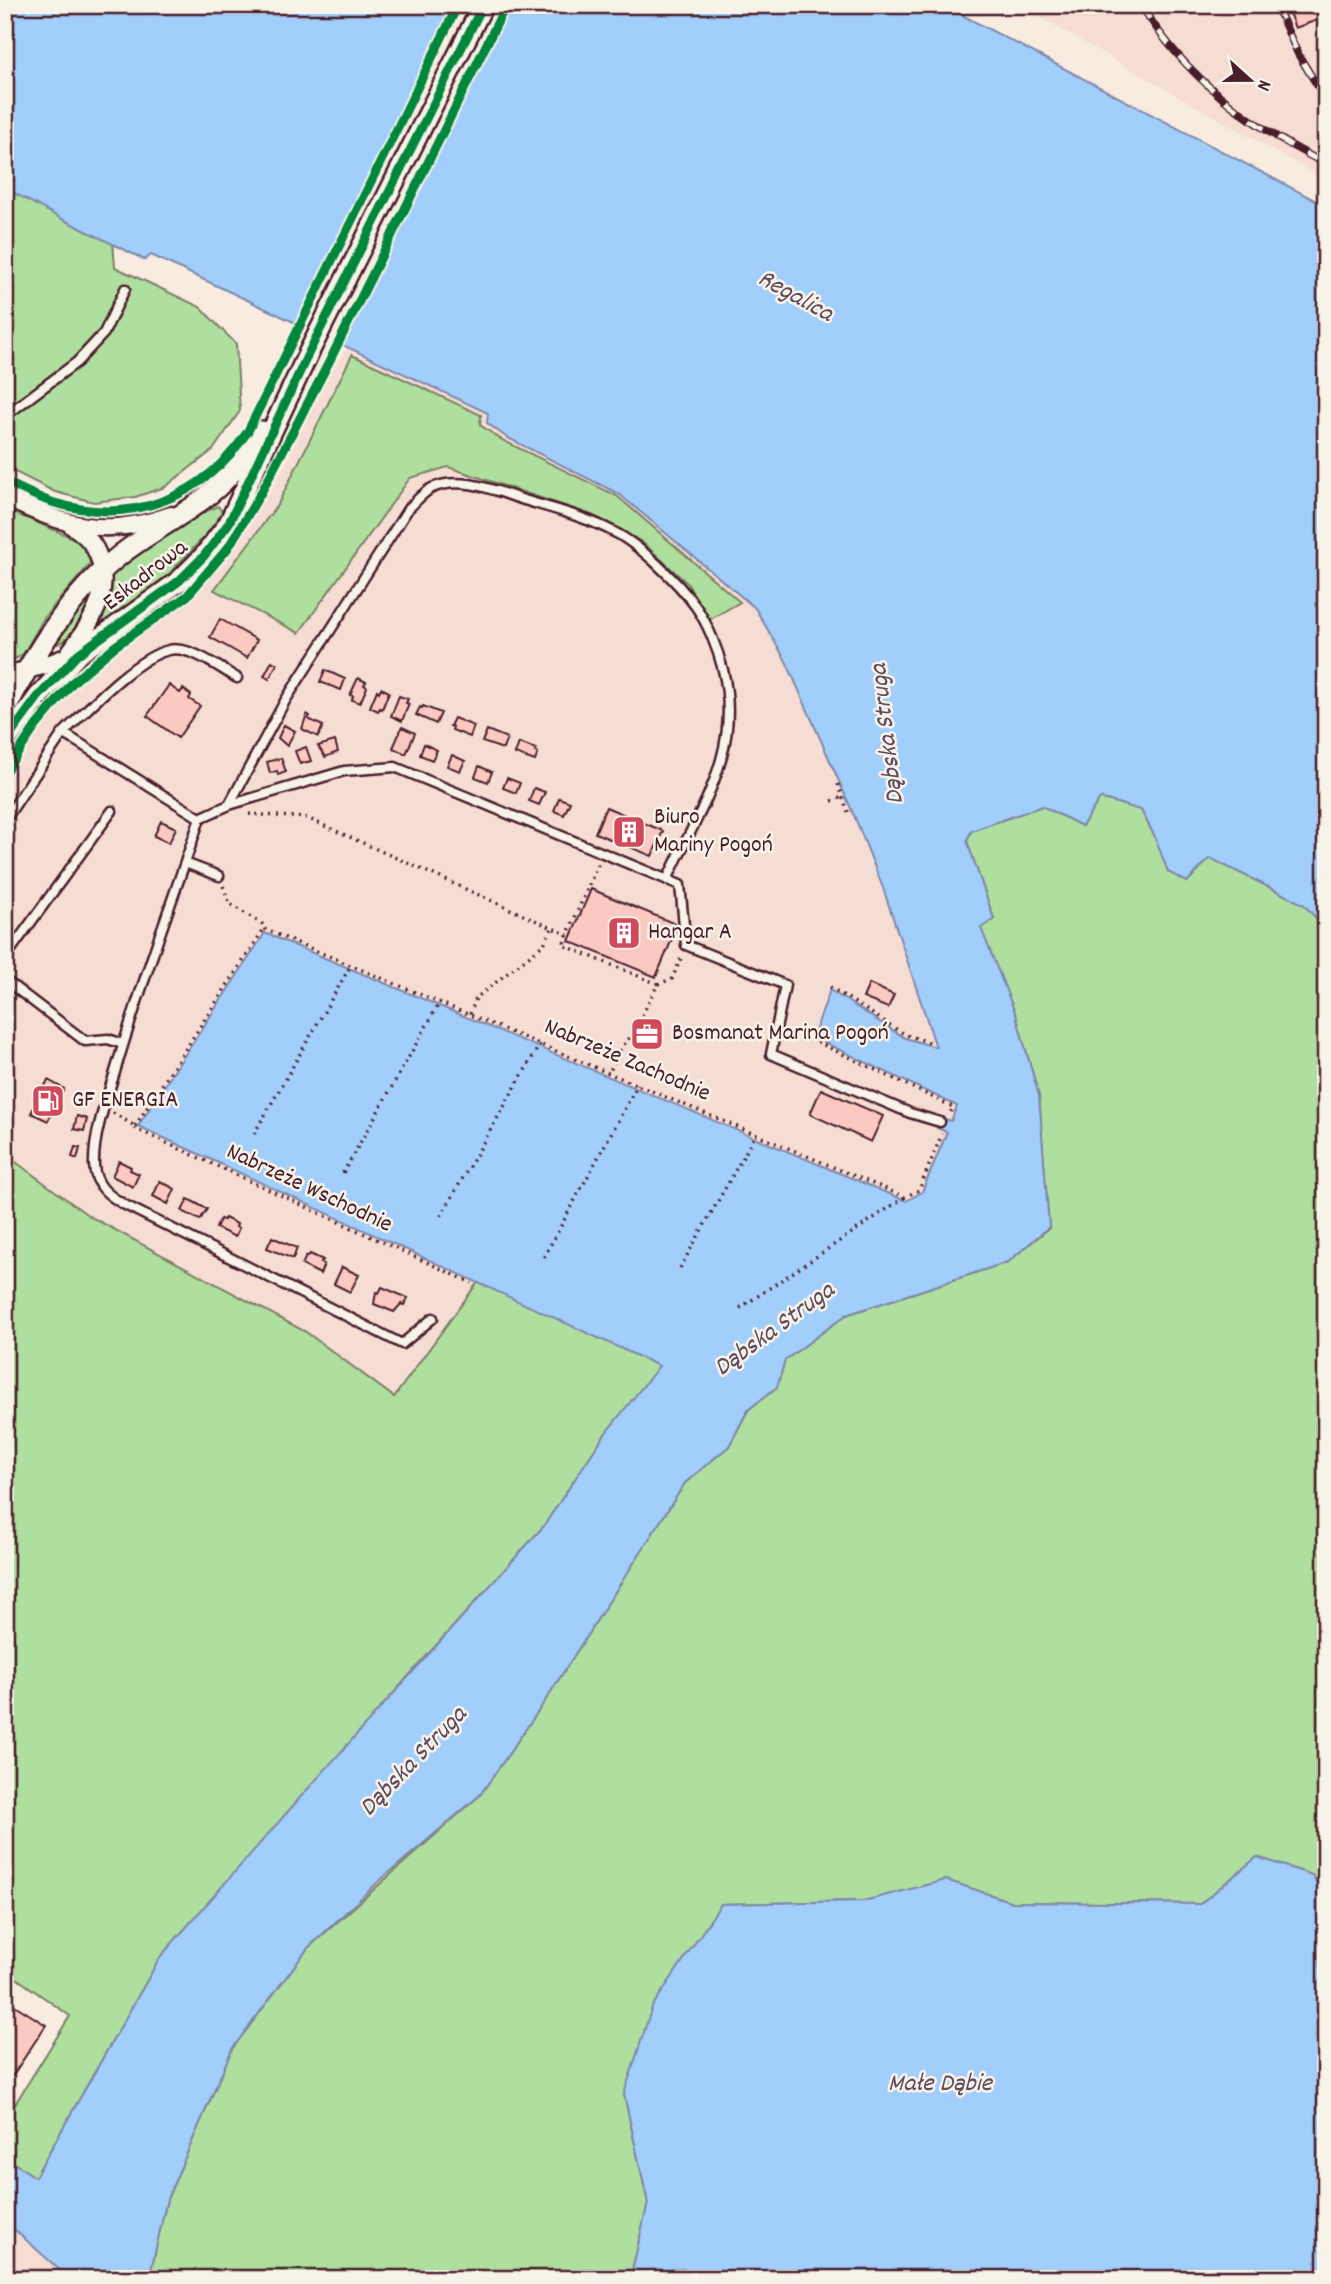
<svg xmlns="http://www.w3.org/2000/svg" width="1331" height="2284" font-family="Dekko,sans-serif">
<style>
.built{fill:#f6ddd4}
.green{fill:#aedf9f;stroke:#7c7f65;stroke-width:2}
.water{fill:#a2cefc;stroke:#7f88a8;stroke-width:2}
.pier{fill:#f8ebe0}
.building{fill:#facac2;stroke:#4a1f2b;stroke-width:2}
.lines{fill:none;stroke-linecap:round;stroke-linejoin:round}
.service-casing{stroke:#4a1f2b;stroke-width:13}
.minor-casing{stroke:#4a1f2b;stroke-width:21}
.tertiary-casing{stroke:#4a1f2b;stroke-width:24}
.path{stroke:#4a1f2b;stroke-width:3.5;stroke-dasharray:2 5;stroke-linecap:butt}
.service{stroke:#f7f3e8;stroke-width:8}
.minor{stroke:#f7f3e8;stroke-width:16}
.tertiary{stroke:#f7f3e8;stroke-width:19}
.rail-casing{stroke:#4a1f2b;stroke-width:8}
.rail{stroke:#f7f3e8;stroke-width:5;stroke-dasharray:16;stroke-linecap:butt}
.cycleway-casing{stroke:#f7f3e8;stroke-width:13}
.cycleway{stroke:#00873e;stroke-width:9}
.labels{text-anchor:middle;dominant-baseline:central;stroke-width:5;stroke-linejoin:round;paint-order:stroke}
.street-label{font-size:24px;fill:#4a1f2b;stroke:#f7f3e8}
.poi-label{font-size:24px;fill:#4a1f2b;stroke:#f7f3e8;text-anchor:start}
.water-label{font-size:26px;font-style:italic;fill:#604b5f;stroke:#f7f3e8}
</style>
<rect width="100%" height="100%" fill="#f8ebe0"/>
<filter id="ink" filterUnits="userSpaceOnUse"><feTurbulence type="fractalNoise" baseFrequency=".0143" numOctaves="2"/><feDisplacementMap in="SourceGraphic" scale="14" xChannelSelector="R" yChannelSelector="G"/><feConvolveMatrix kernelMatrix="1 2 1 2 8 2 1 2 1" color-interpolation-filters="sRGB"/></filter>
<g filter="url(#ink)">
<path class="built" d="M1018 5H1326V180Z
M347 348 488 413 506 437 619 494 755 608 786 661 856 820 883 888 937 1048 905 1038 830 990 813 1037 957 1106 922 1191 906 1200 265 933 139 1126 478 1282 395 1397 306 1332 89 1216 5 1154V784L48 718 71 690 102 662 168 615 199 589 240 541 278 478 333 368Z
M5 2221 62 2273 60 2279H5Z"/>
<path class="green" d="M5 172 112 230 115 267 200 307 236 344 240 411 213 450 165 487 135 497 94 502 55 492 5 467Z
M352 355 481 415 480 425 502 440 617 496 740 602 709 620 687 583 642 542 592 515 448 467 410 478 299 633 214 590 278 504Z
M218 506 223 513 204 537 168 575 109 620 104 622 101 620C101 604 114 595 111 575L114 572C146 548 181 521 218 506Z
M5 509 78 540C86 546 90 554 90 564L45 616 24 653 17 658 5 661Z
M90 595C90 606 70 640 58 644L56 639Z
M1100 798 1141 810 1155 837 1187 882 1210 858 1303 904 1326 928V1898L1312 1875 1257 1857 1200 1904 1012 1902 946 1880 864 1901 721 1904 624 2094 648 2203 630 2279H149L167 2199 232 2049 308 1948 480 1795 541 1707 685 1483 729 1446 748 1410 777 1387 785 1360 846 1315 1008 1262 1049 1228 1039 1096 1016 1015 980 928 994 919 967 841 971 831 1042 806 1082 826Z
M5 1154 89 1216 306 1332 394 1397 478 1282 660 1366 605 1434 543 1527 422 1661 161 1956 35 2177 5 2157V2120L70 2016 5 1970Z"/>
<path class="water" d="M5 5H943L1326 206V928L1303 904 1210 858 1187 882 1168 872 1155 837 1141 810 1100 798 1082 826 1042 806 971 831 967 841 994 919 981 928 1016 1015 1039 1096 1049 1227 1008 1262 846 1315 785 1360 777 1387 748 1410 729 1446 685 1483 541 1707 480 1795 377 1883 308 1948 232 2049 167 2199 149 2279H60L62 2272 5 2221V2157L35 2177 161 1956 298 1800 543 1527 605 1434 659 1366 138 1126 265 933 906 1201 922 1192 947 1132 937 1128 942 1118 951 1121 957 1106 813 1037 830 990 905 1038 936 1047 883 888 856 820 786 661 755 608 619 494 506 437 487 423 488 413 151 255 145 260 62 219 5 188Z
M1257 1857 1312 1875 1326 1898V2279H630L648 2203 624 2094 652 2007 721 1904 864 1901 946 1880 1012 1902 1200 1904Z"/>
<path class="pier" d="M454 5H511L340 349 294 327Z"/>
<path class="building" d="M1286 5H1326V17L1295 28Z
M220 619 257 640 247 658 210 637Z
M272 661 277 664 269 679 264 676Z
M325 670 345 679 341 690 320 682Z
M358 678 366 682 364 685 367 687 360 703 352 700 353 696 350 695Z
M169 685 180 693 183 689 191 695 189 699 200 706 178 738 147 716Z
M381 688 389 692 382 709 380 708 378 711 370 707 377 690 379 692Z
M399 696 408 699 406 703 409 704 402 721 391 716Z
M423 706 441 713 436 724 416 715 420 707 422 708Z
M307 714 310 716 308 719 323 726 318 737 302 729Z
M454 718 474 726 470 737 452 730 453 727 450 726Z
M284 725 295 731 287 746 278 738Z
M402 727 415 733 406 754 393 748Z
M487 730 507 738 503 749 482 742Z
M335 741 338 752 325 757 318 746Z
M519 743 536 749 535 752 538 753 535 761 515 754Z
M424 744 437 750 432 760 420 755Z
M306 747 311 761 300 764 295 751Z
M452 755 465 761 460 771 447 766Z
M281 758 286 772 278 775 277 771 270 773 267 762Z
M479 766 492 772 488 782 475 777Z
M507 778 520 783 516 793 503 788Z
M534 788 545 792 539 805 529 801Z
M559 798 570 802 564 815 554 811Z
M606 807 663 831 652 856 595 833Z
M161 821 176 828 169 843 154 836Z
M591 889 678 925 656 977 569 941Z
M869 984 894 995 888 1008 863 998Z
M644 1023 659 1030 651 1045 637 1039Z
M48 1080 64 1089 48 1121 31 1113Z
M821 1089 883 1116 871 1142 810 1114Z
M77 1116 87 1119 84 1131 74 1129Z
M75 1147 80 1148 77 1159 72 1157Z
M119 1161 131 1167 130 1170 139 1174 133 1187 112 1176Z
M160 1181 175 1189 168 1204 153 1196Z
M188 1199 207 1209 200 1220 182 1211Z
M225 1218 237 1224 236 1227 239 1228 235 1237 216 1228 220 1219 224 1220Z
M272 1237 297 1248 293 1259 267 1248Z
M310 1254 323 1260 321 1263 324 1264 320 1274 302 1265 306 1256 308 1257Z
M342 1267 359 1275 350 1292 334 1284Z
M382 1287 408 1298 404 1305 401 1304 394 1312 374 1304 376 1292 379 1293Z
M5 1999 46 2025 5 2087Z"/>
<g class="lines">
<defs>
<path id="service" d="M5 416 77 362 104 333 125 289
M63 733C87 710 136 657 169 650 189 645 220 668 237 678
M229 805 285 701 408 509C415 503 423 492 432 488 461 475 496 491 524 500 554 509 586 517 614 532 640 545 679 583 696 607 708 624 718 650 723 670 743 753 699 809 667 880
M5 820 63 733 200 818
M185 863 219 876
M5 958 112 811
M5 980 85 1041 108 1039 123 1044
M433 1318 402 1344 125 1205C109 1196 95 1186 94 1165 93 1135 106 1101 115 1072 140 986 172 903 200 818L229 805 344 771 395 767 680 885 686 945 785 985 771 1054 910 1113 940 1122"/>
<path id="minor" d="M5 497C64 527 107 538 171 515
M64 660C74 646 84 633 92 618 110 585 106 546 72 526
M5 675 43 666 71 655"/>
<path id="tertiary" d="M5 710C35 653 68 597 119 556 151 530 193 512 223 482 238 467 250 449 262 431
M5 742 38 697 78 654 179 581 204 556 229 523 309 352 483 5"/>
</defs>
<use href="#service" class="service-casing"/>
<use href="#minor" class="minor-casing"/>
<use href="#tertiary" class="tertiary-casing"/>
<path class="path" d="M838 784 848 812
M832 801 843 797
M249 814 307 818 568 935
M598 864 563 945 658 984 632 1035 619 1051 609 1073
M223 886 230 904 262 924 264 929 905 1197 919 1190 942 1134
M658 984 672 979 682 956
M830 987 906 1035 932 1043
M470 1014 476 998 544 944 552 928
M811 1039 953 1107 949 1116
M113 1113 135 1126 134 1128 472 1283
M135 1126 264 929
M254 1134 351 965
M343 1173 440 1002
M441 1216 540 1044
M544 1257 638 1084
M680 1268 756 1134
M740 1308 905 1197"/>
<use href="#service" class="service"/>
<use href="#minor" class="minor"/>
<use href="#tertiary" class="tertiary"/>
<defs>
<path id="rail" d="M1141 5C1186 78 1250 126 1326 164
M1276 5 1298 54 1326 100"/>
</defs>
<use href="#rail" class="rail-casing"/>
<use href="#rail" class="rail"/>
<defs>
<path id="cycleway" d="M5 481C21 489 38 498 55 503 133 526 204 497 248 431L458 5
M5 742 38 697 78 654 179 581 204 556 229 523 309 352 483 5
M5 772 36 726 73 682 114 647 187 596 228 548 262 491 328 364 506 5"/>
</defs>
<use href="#cycleway" class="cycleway-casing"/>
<use href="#cycleway" class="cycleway"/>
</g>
</g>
<defs>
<symbol id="building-square" viewBox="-11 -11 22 22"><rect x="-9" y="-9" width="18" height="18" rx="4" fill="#d1495b" stroke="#f7f3e8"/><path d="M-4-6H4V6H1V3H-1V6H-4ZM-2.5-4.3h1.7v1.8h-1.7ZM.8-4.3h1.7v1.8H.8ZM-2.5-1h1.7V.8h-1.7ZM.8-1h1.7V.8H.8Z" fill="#fff"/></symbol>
<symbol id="office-square" viewBox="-11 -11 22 22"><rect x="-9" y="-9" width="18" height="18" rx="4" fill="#d1495b" stroke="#f7f3e8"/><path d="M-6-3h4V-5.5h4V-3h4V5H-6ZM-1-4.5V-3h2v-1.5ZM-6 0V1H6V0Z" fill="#fff"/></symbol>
<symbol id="fuel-square" viewBox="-11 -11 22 22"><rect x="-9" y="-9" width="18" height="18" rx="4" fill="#d1495b" stroke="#f7f3e8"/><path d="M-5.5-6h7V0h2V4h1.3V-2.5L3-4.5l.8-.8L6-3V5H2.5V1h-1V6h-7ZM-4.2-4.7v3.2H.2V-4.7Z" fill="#fff"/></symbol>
</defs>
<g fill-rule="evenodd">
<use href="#building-square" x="610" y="813" width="38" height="38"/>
<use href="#building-square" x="605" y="914" width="38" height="38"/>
<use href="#office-square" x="628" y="1015" width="38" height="38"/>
<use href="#fuel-square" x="29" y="1082" width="38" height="38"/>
</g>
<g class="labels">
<g class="street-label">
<text transform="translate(146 576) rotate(-38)">Eskadrowa</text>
<text transform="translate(627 1061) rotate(23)">Nabrzeże Zachodnie</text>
<text transform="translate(309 1189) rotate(25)">Nabrzeże Wschodnie</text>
</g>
<g class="poi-label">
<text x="654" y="818">Biuro<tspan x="654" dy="28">Mariny Pogoń</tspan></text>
<text x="648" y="933">Hangar A</text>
<text x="672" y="1034">Bosmanat Marina Pogoń</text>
<text x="72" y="1101">GF ENERGIA</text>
</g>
<g class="water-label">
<text transform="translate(795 297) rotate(29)">Regalica</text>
<text transform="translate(888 734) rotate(-97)">Dąbska Struga</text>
<text transform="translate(775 1330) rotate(-36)">Dąbska Struga</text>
<text transform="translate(414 1762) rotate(-46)">Dąbska Struga</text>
<text x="940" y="2084">Małe Dąbie</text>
</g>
</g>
<rect width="1331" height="2284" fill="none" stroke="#f7f3e8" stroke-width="28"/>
<rect x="14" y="14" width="1303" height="2256" fill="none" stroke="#4a1f2b" stroke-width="2.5" filter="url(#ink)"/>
<g transform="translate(1250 80) rotate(111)" stroke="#f7f3e8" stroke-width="5" paint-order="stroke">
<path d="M0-5L12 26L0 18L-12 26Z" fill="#4a1f2b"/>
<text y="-10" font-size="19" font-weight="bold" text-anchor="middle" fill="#4a1f2b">N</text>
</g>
</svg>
